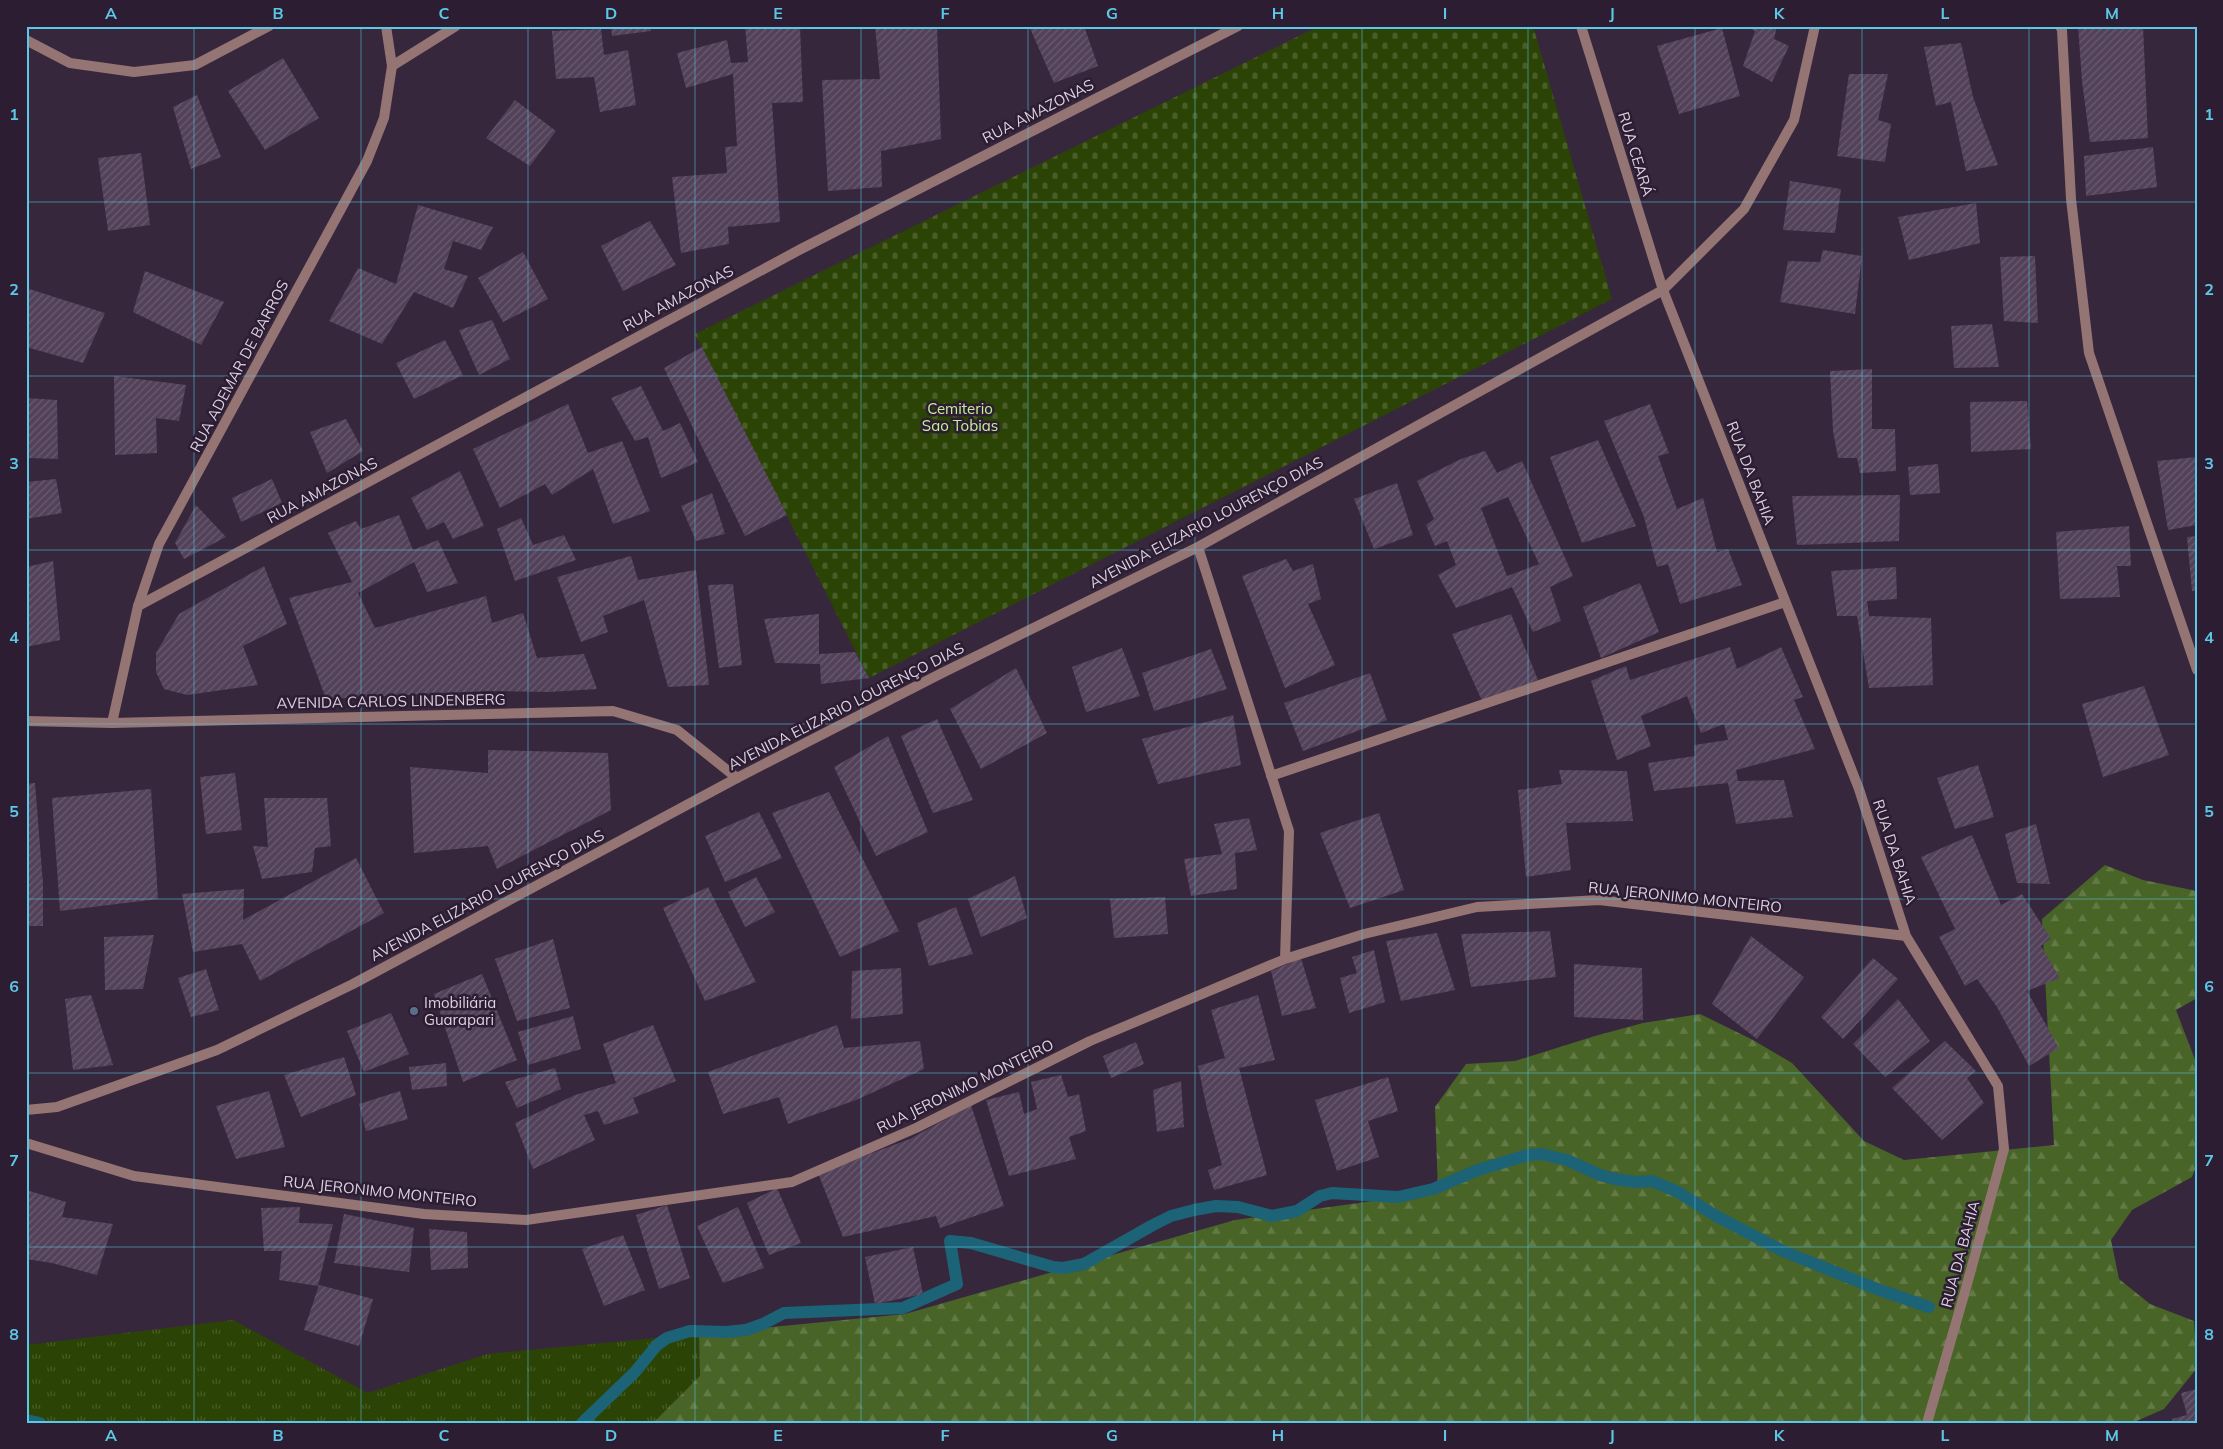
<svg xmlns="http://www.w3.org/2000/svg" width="2223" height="1449" font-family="Mulish,sans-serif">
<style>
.grass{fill:url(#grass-tufts)}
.forest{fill:url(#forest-firs)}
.cemetery{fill:url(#cemetery-stones)}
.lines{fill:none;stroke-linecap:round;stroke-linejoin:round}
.stream{stroke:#1d6377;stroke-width:12}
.building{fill:url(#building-hatch);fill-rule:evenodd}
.minor{stroke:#957474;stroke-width:10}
.tertiary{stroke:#957474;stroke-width:10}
.grid{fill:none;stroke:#5bc8e7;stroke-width:1;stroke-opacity:0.55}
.service-dot{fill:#5c6f8a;stroke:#2d1d33;stroke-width:2}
.labels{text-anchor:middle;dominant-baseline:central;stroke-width:5;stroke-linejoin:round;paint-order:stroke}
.street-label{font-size:15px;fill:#dbd1e0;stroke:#2d1d33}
.park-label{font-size:15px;fill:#c5ef96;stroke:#2d1d33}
.poi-label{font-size:15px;fill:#dbd1e0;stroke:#2d1d33;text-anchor:start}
.neatline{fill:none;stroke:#5bc8e7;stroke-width:2}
.grid-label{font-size:16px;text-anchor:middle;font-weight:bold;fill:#5bc8e7}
</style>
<defs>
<pattern id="grass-tufts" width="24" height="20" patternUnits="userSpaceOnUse" patternTransform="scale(1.25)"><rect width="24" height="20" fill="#2b4304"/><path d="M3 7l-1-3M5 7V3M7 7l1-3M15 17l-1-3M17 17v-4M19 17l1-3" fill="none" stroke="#495d28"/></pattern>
<pattern id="forest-firs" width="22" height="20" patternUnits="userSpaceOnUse" patternTransform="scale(1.25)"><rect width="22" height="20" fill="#496427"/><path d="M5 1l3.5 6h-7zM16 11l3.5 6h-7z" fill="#637946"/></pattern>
<pattern id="cemetery-stones" width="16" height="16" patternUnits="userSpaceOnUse" patternTransform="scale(1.25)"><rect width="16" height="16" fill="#2b4304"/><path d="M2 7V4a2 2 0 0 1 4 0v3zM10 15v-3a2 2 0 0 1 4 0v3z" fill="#495d28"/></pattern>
<pattern id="building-hatch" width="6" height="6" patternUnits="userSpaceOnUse" patternTransform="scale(1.25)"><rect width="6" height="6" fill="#524159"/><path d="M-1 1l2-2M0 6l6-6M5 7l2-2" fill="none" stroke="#6a5b71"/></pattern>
</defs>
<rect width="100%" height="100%" fill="#37273d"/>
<path class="grass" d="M233 1320 368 1393 487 1354 699 1334 700 1376 653 1423H26V1345Z"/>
<path class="forest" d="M2105 865 2143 880 2197 891V998L2176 1010 2197 1065V1164L2192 1177 2132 1210 2111 1240 2119 1279 2150 1304 2194 1321 2197 1368 2164 1409 2132 1423H653L700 1376 699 1334 905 1314 1235 1220 1438 1192 1435 1107 1466 1064 1515 1061 1595 1036 1643 1023 1700 1014 1753 1040 1792 1063 1864 1141 1904 1160 2054 1145 2042 919Z"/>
<path class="cemetery" d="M1319 26H1533L1612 299 869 678 695 334Z"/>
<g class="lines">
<path class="stream" d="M26 1420 40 1423
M582 1423 635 1372 657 1345 667 1338 690 1331 726 1332 746 1330 763 1324 784 1313 903 1308 957 1284 950 1241 971 1243 1053 1267 1063 1268 1084 1264 1153 1225 1171 1216 1194 1210 1216 1206 1238 1207 1272 1216 1297 1211 1320 1196 1332 1193 1398 1197 1433 1189 1478 1170 1528 1155 1541 1154 1567 1160 1600 1175 1615 1179 1636 1182 1652 1181 1678 1192 1716 1216 1783 1251 1877 1289 1929 1307"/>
</g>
<path class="building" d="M611 26H651V31L612 36Z
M745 26H800L803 102 772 103 780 222 728 227 729 244 681 253 672 177 727 173 725 147 737 146 733 74 686 88 677 53 727 40 731 63 748 62Z
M875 26H937L941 139 881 151 882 187 828 191 822 80 880 79Z
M1029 26H1084L1098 66 1054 83Z
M1745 26H1777L1774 39 1789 46 1772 82 1743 66 1755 31Z
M2078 26H2143L2148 138 2090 142 2082 81Z
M1722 28 1740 96 1679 114 1657 46Z
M601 29 604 55 628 50 636 105 600 112 594 77 556 79 552 31Z
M1961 43 1973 97 1998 165 1966 171 1951 102 1936 106 1924 47Z
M283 58 319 118 265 150 228 91Z
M1849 74H1888L1878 120 1891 124 1885 162 1837 156Z
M197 95 221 157 191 169 173 107Z
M515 100 556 131 530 166 486 138Z
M2153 147 2157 187 2086 196 2084 156Z
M141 153 150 225 108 231 98 158Z
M1790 181 1841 189 1835 233 1783 230Z
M1976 203 1980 243 1909 260 1898 217Z
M418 205 493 227 481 250 453 241 444 269 468 276 453 308 414 292 382 344 329 321 358 268 396 284Z
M650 221 676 265 623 291 601 246Z
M1823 250 1862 256 1855 314 1780 302 1788 261 1820 262Z
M523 252 548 299 503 322 478 278Z
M2035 256 2038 323 2004 321 2000 257Z
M145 271 224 302 201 345 133 312Z
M26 288 105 313 83 363 26 347Z
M492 320 510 359 479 375 459 330Z
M1992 324 1999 367 1954 368 1951 326Z
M445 340 463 375 414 399 396 363Z
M702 347 787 515 745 536 664 368Z
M1872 369V429H1895L1896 471 1860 473 1857 458H1838L1833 431 1830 371Z
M114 376 186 385 179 421 156 418 157 453 115 455Z
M641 386 663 431 680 423 698 462 661 478 648 437 635 441 611 398Z
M26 398 57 400 58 459 26 458Z
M2027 401 2031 449 1971 452 1970 402Z
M568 404 588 453 622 441 650 511 613 524 593 469 552 495 545 484 500 508 473 449Z
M1650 404 1669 453 1658 456 1677 509 1703 498 1717 552 1728 549 1742 585 1680 604 1668 564 1657 567 1644 517 1604 421Z
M346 419 363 451 327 473 310 432Z
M1598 440 1636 526 1582 543 1550 457Z
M1485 451 1497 473 1522 461 1573 576 1550 587 1561 621 1533 632 1512 587 1456 608 1438 575 1456 565 1447 541 1435 546 1426 525 1434 519 1417 481 1461 459ZM1508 497 1539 564 1507 576 1481 508Z
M2197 457V525L2168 530 2157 461Z
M1938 464 1940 493 1910 495 1908 467Z
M460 471 484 526 453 539 444 522 427 530 411 498Z
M56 479 62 513 26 519V482Z
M272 479 282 503 241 522 232 498Z
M1397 483 1413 535 1374 549 1354 499Z
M712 493 725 534 696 541 681 506Z
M1900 495 1899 541 1797 545 1792 496Z
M196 505 226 537 184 559 175 543Z
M399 515 413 550 438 540 458 583 427 592 414 562 358 593 375 628 486 596 492 623 523 613 537 658 584 654 597 689 549 692 487 691 326 699 289 598 352 582 328 533 356 521 361 529Z
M521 518 533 545 564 535 576 560 515 581 497 529Z
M2129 526 2131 566H2117L2120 597 2060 599 2056 532Z
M2197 536V591H2192L2187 537Z
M631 556 638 580 696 570 709 685 668 687 644 600 603 616 608 632 581 642 557 577Z
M1286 559 1293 571 1313 564 1321 599 1308 604 1335 665 1285 688 1242 576Z
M53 561 60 640 26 647V567Z
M264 566 287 624 243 646 258 685 187 695 164 689 156 672V653L179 614Z
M1896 567 1897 599 1867 601 1869 616 1931 618 1933 685 1869 688 1857 616H1837L1831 571Z
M1640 583 1659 632 1601 658 1583 607Z
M733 584 742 665 719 668 708 585Z
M819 614V654L855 652 869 678 821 684 820 664 775 663 764 619Z
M1511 614 1538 680 1482 701 1452 634Z
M1730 647 1737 669 1781 647 1803 697 1794 700 1815 749 1736 770 1738 781 1784 780 1793 817 1736 824 1728 783 1654 791 1648 763 1695 756 1694 745 1728 740 1724 724 1701 733 1687 696 1641 716 1651 746 1617 760 1591 681 1626 666 1630 680Z
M1122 648 1140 696 1086 712 1072 667Z
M1211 649 1227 689 1154 711 1142 673Z
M1016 668 1047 733 981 769 950 709Z
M1370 673 1387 720 1303 751 1284 703Z
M2144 686 2169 755 2103 777 2082 704Z
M1233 715 1241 765 1158 784 1142 739Z
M937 719 973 800 933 813 901 736Z
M888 736 928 832 876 856 834 767Z
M488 750 608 753 611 810 497 869 488 846 414 853 410 767 488 773Z
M1978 765 1994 817 1955 829 1937 778Z
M1559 770 1627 771 1633 821 1566 823 1571 870 1526 877 1518 790 1562 784Z
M235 773 242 830 206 834 200 777Z
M35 783 43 884V926H26V784Z
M151 789 158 899 60 911 52 798Z
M829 792 899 931 840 957 772 813Z
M264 798H327L331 846 315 848 312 872 262 879 253 846 268 847Z
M759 812 782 858 725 882 705 836Z
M1379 813 1404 890 1350 908 1320 833Z
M1249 818 1257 850 1235 853 1237 889 1191 896 1184 859 1222 854 1214 824Z
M2036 824 2050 884 2017 883 2005 834Z
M1972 835 2001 905 2022 894 2051 939 2041 946 2060 978 2027 991 2059 1048 2029 1066 1997 1007 1977 979 1965 986 1939 937 1955 929 1921 857Z
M356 858 384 913 260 981 242 944 193 952 182 894 244 889 243 920Z
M1015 876 1027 918 981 937 968 899Z
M756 877 775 912 745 927 728 892Z
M708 887 756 982 705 1001 663 908Z
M1165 897 1168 934 1114 938 1110 899Z
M956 907 973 954 929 966 917 923Z
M1550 931 1556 977 1471 987 1461 934Z
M1437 933 1455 990 1401 1001 1386 941Z
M154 935 143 989 105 990 104 937Z
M1751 936 1804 977 1757 1039 1712 1004Z
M553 939 570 1008 517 1021 495 959Z
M1374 950 1385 1002 1349 1013 1340 978 1357 973 1352 957Z
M1301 958 1316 1008 1282 1016 1271 971Z
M1873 958 1898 979 1843 1039 1821 1017Z
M1574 964 1642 968 1643 1020 1574 1017Z
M901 968 903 1014 851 1019 852 971Z
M206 969 219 1010 191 1017 178 978Z
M482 974 517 1060 463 1082 434 994Z
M91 995 113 1065 73 1070 65 999Z
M1258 995 1275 1060 1239 1068 1267 1175 1214 1190 1208 1170 1222 1165 1207 1109 1198 1066 1225 1058 1211 1010Z
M1898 999 1930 1041 1885 1077 1853 1044Z
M391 1013 409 1054 364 1072 347 1031Z
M573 1016 581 1049 528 1065 518 1032Z
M653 1025 676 1081 633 1098 639 1113 604 1125 598 1111 584 1115 595 1140 533 1169 515 1123 575 1095 616 1083 603 1044Z
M837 1025 844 1048 920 1041 924 1069 856 1100 788 1124 779 1097 723 1114 708 1072Z
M1945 1041 1976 1071 1967 1078 1984 1103 1942 1140 1892 1088Z
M1136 1042 1144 1064 1111 1078 1103 1056Z
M344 1057 356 1095 301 1117 284 1075Z
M446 1063 447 1086 412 1090 409 1067Z
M555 1068 561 1089 517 1108 505 1082Z
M1061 1075 1068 1097 1079 1094 1086 1131 1069 1137 1076 1159 1009 1176 986 1100 1019 1092 1024 1114 1037 1109 1031 1082Z
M1388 1077 1398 1111 1368 1121 1379 1157 1337 1171 1315 1100Z
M1181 1081 1184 1127 1157 1132 1153 1090Z
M269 1091 285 1147 236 1159 216 1106Z
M400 1091 408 1119 366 1131 359 1104Z
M971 1105 1004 1206 940 1228 936 1216 843 1237 818 1173 910 1139Z
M777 1188 801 1243 769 1255 747 1203Z
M26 1190 66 1202 62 1217 113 1224 97 1275 52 1263 26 1259Z
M667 1205 690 1278 659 1289 636 1215Z
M300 1207 299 1223 333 1224 318 1286 279 1280 282 1251H264L261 1208Z
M738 1207 764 1268 723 1283 697 1226Z
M344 1214 414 1228 409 1272 334 1263Z
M429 1229 467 1232 468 1268 431 1270Z
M623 1235 645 1290 604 1306 582 1249Z
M913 1247 923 1294 875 1304 865 1257Z
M319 1285 373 1299 359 1346 304 1330Z
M2197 1389V1423H2173L2172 1419 2187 1415 2181 1393Z"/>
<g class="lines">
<path class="minor" d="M1581 26 1663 290 1859 789 1906 936 1998 1086 2004 1149 1966 1288 1927 1423
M2060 26 2062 30 2071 199 2089 353 2197 670
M26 40 70 63 134 72 195 65 269 26
M392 66 456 26
M1198 547 1289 831 1285 959
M138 606 801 249 1238 26
M1271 776 1785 602
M737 778 942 673 1198 547 1663 290 1744 209 1794 120 1815 26
M26 1143 134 1176 424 1214 526 1220 792 1182 916 1128 1090 1041 1285 959 1364 934 1477 907 1599 900 1906 936"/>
<path class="tertiary" d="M26 721 112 723 613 711 677 730 737 778 353 984 217 1050 57 1107 26 1110
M112 723 138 606 159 544 367 161 384 118 392 66 386 26"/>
</g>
<path class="grid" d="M194 26V1423M361 26V1423M528 26V1423M695 26V1423M861 26V1423M1028 26V1423M1195 26V1423M1362 26V1423M1528 26V1423M1695 26V1423M1862 26V1423M2029 26V1423M26 202H2197M26 376H2197M26 550H2197M26 724H2197M26 899H2197M26 1073H2197M26 1247H2197"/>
<circle class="service-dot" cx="414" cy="1011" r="5"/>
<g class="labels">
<g class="street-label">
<text transform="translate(1038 111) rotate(-27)">RUA AMAZONAS</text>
<text transform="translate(1636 154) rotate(73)">RUA CEARÁ</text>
<text transform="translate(678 298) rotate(-28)">RUA AMAZONAS</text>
<text transform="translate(239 366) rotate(-62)">RUA ADEMAR DE BARROS</text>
<text transform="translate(1751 473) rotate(69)">RUA DA BAHIA</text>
<text transform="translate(322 490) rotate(-28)">RUA AMAZONAS</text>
<text transform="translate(1206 522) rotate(-28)">AVENIDA ELIZARIO LOURENÇO DIAS</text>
<text transform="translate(391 701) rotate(-1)">AVENIDA CARLOS LINDENBERG</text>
<text transform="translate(846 706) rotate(-27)">AVENIDA ELIZARIO LOURENÇO DIAS</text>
<text transform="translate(1895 852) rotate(72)">RUA DA BAHIA</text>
<text transform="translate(487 895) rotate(-28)">AVENIDA ELIZARIO LOURENÇO DIAS</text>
<text transform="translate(1685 897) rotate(6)">RUA JERONIMO MONTEIRO</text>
<text transform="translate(965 1086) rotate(-26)">RUA JERONIMO MONTEIRO</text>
<text transform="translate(380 1191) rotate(6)">RUA JERONIMO MONTEIRO</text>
<text transform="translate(1960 1254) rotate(-75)">RUA DA BAHIA</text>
</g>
<g class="park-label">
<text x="960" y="408">Cemiterio<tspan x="960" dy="17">Sao Tobias</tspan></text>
</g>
<g class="poi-label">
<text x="424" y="1002">Imobiliária<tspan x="424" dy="17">Guarapari</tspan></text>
</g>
</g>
<rect width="2223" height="1449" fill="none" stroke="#2d1d33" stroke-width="55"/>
<rect x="28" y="28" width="2168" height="1394" class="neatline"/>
<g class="grid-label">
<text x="111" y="19">A</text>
<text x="278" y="19">B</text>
<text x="444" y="19">C</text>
<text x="611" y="19">D</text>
<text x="778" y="19">E</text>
<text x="945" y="19">F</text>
<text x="1112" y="19">G</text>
<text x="1278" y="19">H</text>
<text x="1445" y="19">I</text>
<text x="1612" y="19">J</text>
<text x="1779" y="19">K</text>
<text x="1945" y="19">L</text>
<text x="2112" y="19">M</text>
<text x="14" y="120">1</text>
<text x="2209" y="120">1</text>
<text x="14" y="295">2</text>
<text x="2209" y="295">2</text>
<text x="14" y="469">3</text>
<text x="2209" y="469">3</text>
<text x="14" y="643">4</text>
<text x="2209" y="643">4</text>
<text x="14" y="817">5</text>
<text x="2209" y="817">5</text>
<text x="14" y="992">6</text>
<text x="2209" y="992">6</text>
<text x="14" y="1166">7</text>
<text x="2209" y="1166">7</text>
<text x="14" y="1340">8</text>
<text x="2209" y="1340">8</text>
<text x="111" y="1441">A</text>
<text x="278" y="1441">B</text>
<text x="444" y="1441">C</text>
<text x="611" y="1441">D</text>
<text x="778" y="1441">E</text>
<text x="945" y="1441">F</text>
<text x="1112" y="1441">G</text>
<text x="1278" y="1441">H</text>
<text x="1445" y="1441">I</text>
<text x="1612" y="1441">J</text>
<text x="1779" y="1441">K</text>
<text x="1945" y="1441">L</text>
<text x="2112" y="1441">M</text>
</g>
</svg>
